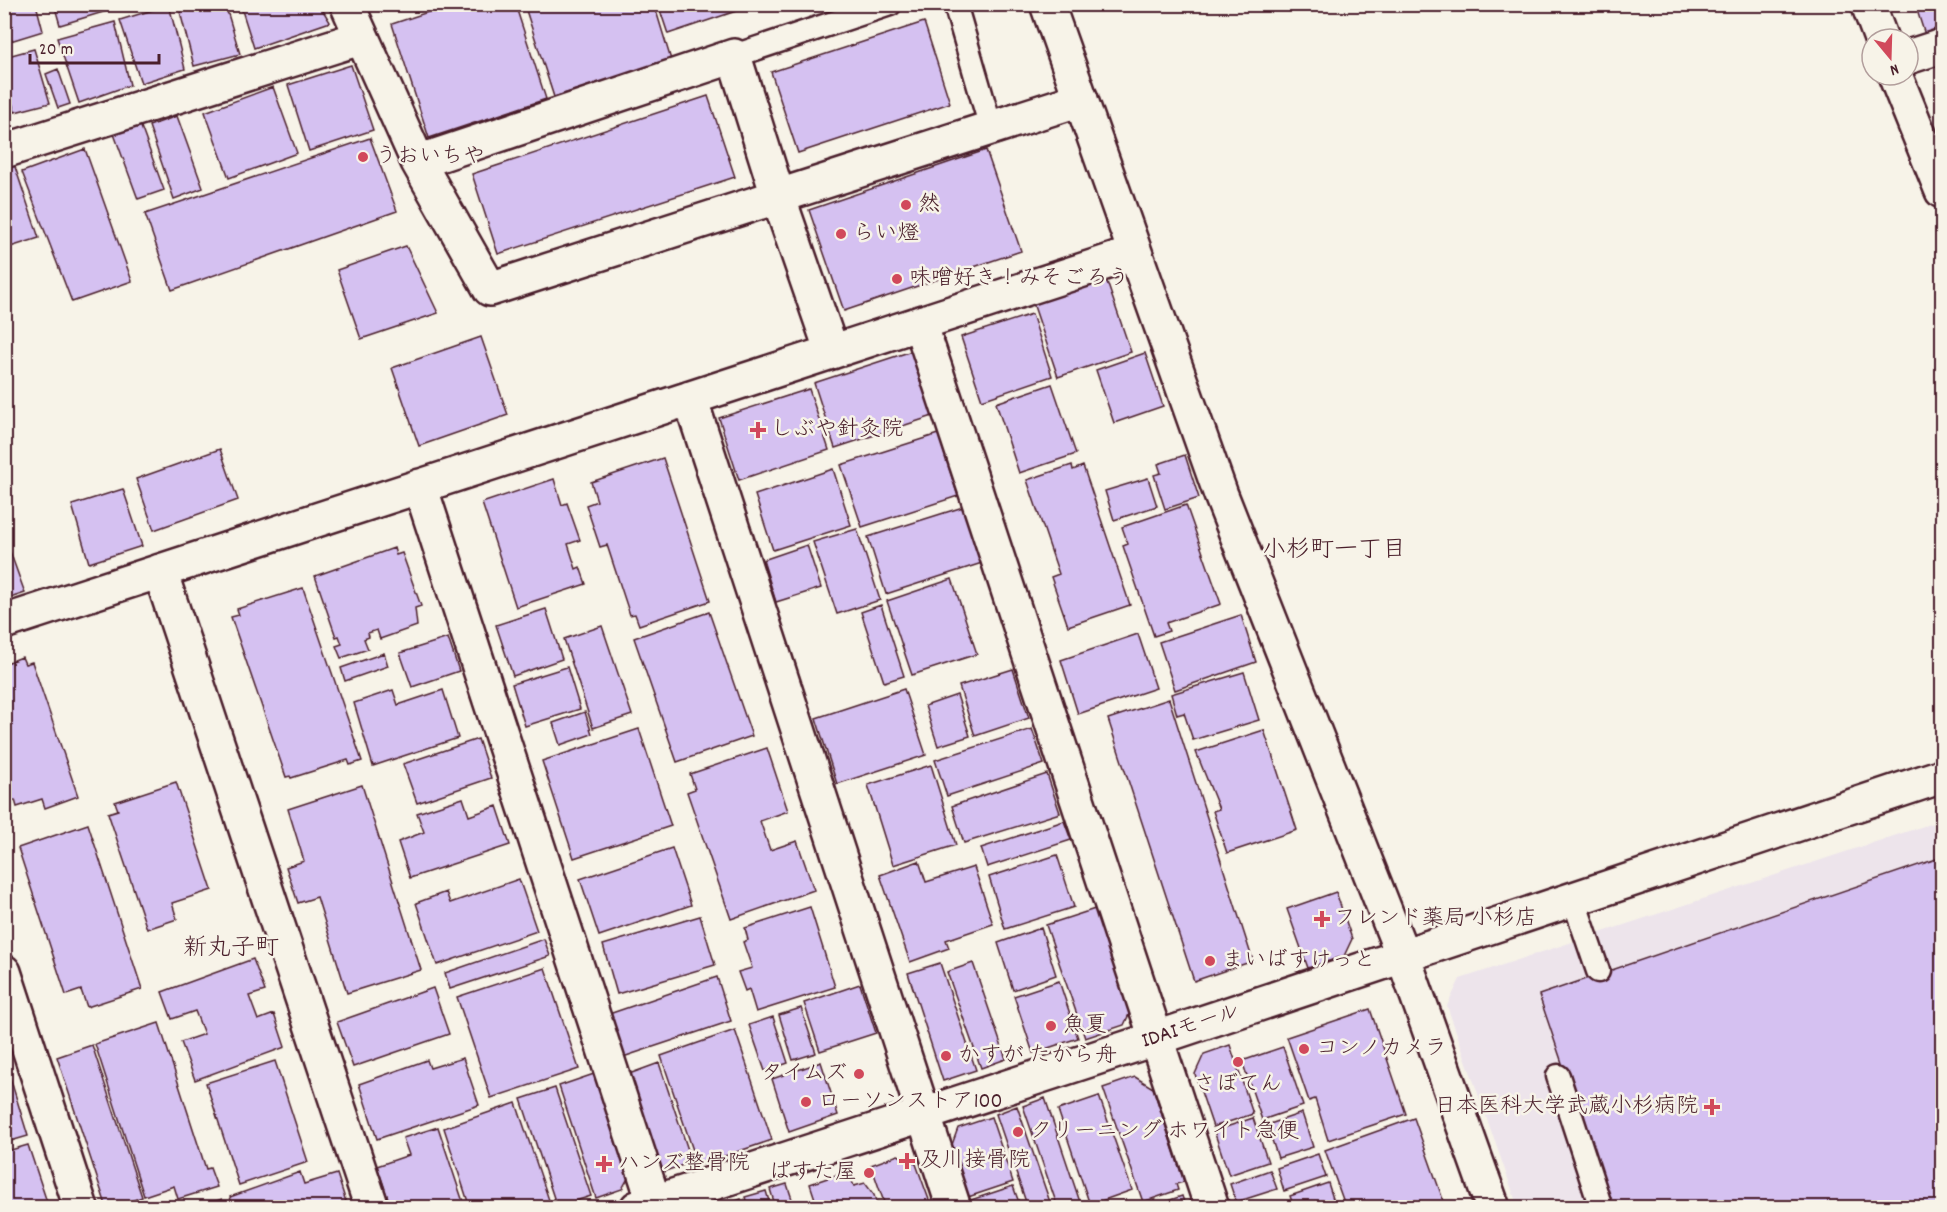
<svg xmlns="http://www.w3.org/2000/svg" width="1947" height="1212" font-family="Dekko,'Klee One',sans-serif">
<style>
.built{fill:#ede4eb}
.building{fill:#d5c1f1;stroke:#4a1f2b;stroke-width:1.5}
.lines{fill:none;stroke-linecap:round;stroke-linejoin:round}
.lane-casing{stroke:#4a1f2b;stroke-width:27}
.street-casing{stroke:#4a1f2b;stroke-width:38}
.secondary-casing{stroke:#4a1f2b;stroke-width:38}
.lane{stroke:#f7f3e8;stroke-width:22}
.street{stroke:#f7f3e8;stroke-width:33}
.secondary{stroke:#f7f3e8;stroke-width:33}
.poi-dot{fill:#d1495b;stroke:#f7f3e8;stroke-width:2}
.labels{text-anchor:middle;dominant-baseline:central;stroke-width:5;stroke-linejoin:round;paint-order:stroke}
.poi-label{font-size:22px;fill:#4a1f2b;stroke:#f7f3e8;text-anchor:start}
.street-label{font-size:22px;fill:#4a1f2b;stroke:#f7f3e8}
.neighbourhood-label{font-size:24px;fill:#4a1f2b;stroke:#f7f3e8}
</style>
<rect width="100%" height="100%" fill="#f7f3e8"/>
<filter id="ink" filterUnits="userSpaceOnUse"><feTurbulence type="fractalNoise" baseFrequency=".0167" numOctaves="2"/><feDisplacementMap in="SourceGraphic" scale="12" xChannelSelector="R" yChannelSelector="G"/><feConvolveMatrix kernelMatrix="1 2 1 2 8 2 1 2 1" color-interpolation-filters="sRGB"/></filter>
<g filter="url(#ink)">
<path class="built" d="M1942 820V1207H1518L1447 1006 1460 979Z"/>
<path class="building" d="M19 4H36L43 31 4 43V8Z
M54 4H130L60 25Z
M178 4H225L240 54 194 66Z
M240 4H319L330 22 254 48Z
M452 4H515L546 99 429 138 392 24Z
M524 4H654L671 60 554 97Z
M658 4H757L668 34Z
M1915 4H1942V32L1926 38Z
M169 5 185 69 141 83 120 20Z
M115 22 130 85 79 103 57 38Z
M924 22 950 103 798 153 771 72Z
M34 49 50 103 15 112 4 77V57Z
M351 65 373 130 309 151 288 85Z
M58 69 70 104 58 108 46 74Z
M273 87 297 153 229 178 205 112Z
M4 90 13 117 4 119Z
M708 96 735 177 498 254 472 174Z
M177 116 203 188 174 199 149 126Z
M140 124 164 190 138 199 114 134Z
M370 138 397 211 172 290 145 214Z
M85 149 132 281 72 302 22 172Z
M986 150 1021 251 844 311 809 210Z
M13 161 39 238 4 249V164Z
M406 246 438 313 361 339 337 270Z
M1105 276 1131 352 1058 377 1032 300Z
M1032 314 1052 376 982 400 961 337Z
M481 337 508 415 419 446 392 368Z
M912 351 933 416 835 448 814 383Z
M1145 353 1163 406 1114 423 1096 370Z
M1052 384 1076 454 1019 473 996 403Z
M809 389 829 450 739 480 719 418Z
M938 434 958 496 862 527 841 465Z
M220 449 238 500 154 530 136 479Z
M1185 455 1199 498 1165 509 1154 475 1161 473 1158 464Z
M663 458 710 601 639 625 635 614 630 615 607 545 600 547 586 505 597 501 591 482Z
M1072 465 1073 470 1083 466 1130 605 1068 626 1051 577 1059 574 1027 480Z
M833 469 851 525 773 550 755 495Z
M1148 478 1157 506 1114 520 1105 491Z
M554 479 562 505 567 503 580 540 568 544 576 569 580 567 586 584 516 607 482 503Z
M123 489 142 546 89 563 72 505Z
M1186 505 1221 604 1166 623 1169 631 1154 636 1123 546 1128 544 1122 527Z
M963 507 982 563 886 594 868 537Z
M857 529 880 600 837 614 813 542Z
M4 535 25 593 4 600Z
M807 545 821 588 776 602 763 560Z
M394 548 396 555 402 553 421 606 415 608 417 626 380 639 377 630 368 633 369 637 364 639 368 649 341 658 336 646 342 644 339 636 336 637 315 576Z
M952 579 977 654 912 675 887 601Z
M303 588 362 761 350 765 348 760 291 778 290 776 286 777 231 617 239 615 237 609Z
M881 605 904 676 884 682 861 612Z
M546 609 562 659 513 676 496 625Z
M709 612 752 736 677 762 634 638Z
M1241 615 1256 662 1175 690 1159 642Z
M602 626 632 715 593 728 564 639Z
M1138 634 1156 688 1078 714 1061 660Z
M448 638 459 671 412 687 400 653Z
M384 653 388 666 345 681 341 668Z
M22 657 25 664 32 662 78 796 45 808 42 799 17 807 15 800 7 803 4 795V664Z
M567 667 580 709 525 726 512 684Z
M1013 669 1029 718 975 736 959 686Z
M1244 672 1259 720 1193 740 1184 713 1177 715 1171 694Z
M904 689 926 755 837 784 816 718Z
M393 690 398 705 443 690 458 738 373 766 354 703Z
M957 695 970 736 938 746 925 706Z
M1169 699 1253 961 1194 981 1108 719Z
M585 712 592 734 560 745 553 723Z
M639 729 671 826 574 858 542 761Z
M1032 729 1044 764 947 796 935 760Z
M1264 730 1297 830 1227 853 1213 811 1219 809 1196 752Z
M478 739 491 778 417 803 403 764Z
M767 748 788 811 760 821 770 850 797 841 814 890 731 919 687 792 695 789 690 774Z
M931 765 956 845 893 865 868 785Z
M1047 774 1060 813 964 843 952 806Z
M176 782 212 890 172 903 177 919 147 929 108 813 118 810 115 802Z
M362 785 421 970 347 993 317 897 298 903 286 867 304 861 288 809Z
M463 798 469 816 497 806 510 845 410 878 398 842 424 832 417 813Z
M1064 821 1071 840 987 867 981 848Z
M88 824 142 989 87 1007 81 990 66 995 18 848Z
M672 848 691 905 599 936 580 879Z
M1057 855 1074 907 1005 929 989 877Z
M1942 857V1208H1611L1539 995Z
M919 861 926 882 974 867 993 924 946 940 949 948 910 962 880 875Z
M519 879 537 931 437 965 416 903 446 892 450 903Z
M1336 892 1352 939 1344 956 1308 968 1287 909Z
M810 907 835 987 756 1012 749 989 745 991 738 972 752 968 743 942 748 940 745 928Z
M1095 909 1130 1012 1124 1025 1085 1038 1046 925Z
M700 916 715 965 617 994 603 945Z
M1041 928 1056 975 1013 990 998 943Z
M544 939 550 956 450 989 445 973Z
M253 959 265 991 249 996 258 1020 274 1014 285 1047 195 1080 181 1042 204 1034 195 1011 172 1019 162 992Z
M940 963 976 1070 943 1081 908 973Z
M973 963 1006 1059 981 1068 947 972Z
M545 968 579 1069 491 1098 457 997Z
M717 977 731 1021 623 1057 609 1014Z
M1059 981 1078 1038 1033 1053 1014 996Z
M860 984 876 1033 820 1051 804 1003Z
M433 988 449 1034 353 1067 337 1022Z
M801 1008 816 1053 793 1060 779 1015Z
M1370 1009 1406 1114 1328 1140 1315 1099 1309 1101 1287 1037Z
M773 1017 788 1063 765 1071 749 1025Z
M159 1023 206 1169 210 1168 217 1187 178 1199 174 1186 144 1196 95 1044Z
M735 1030 772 1140 698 1165 661 1056Z
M92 1045 142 1197 112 1208H107L57 1057Z
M1230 1045 1253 1114 1213 1127 1195 1074 1204 1054Z
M1283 1047 1303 1106 1262 1120 1242 1061Z
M4 1058 28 1136 4 1143Z
M463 1058 479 1105 377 1139 359 1084 427 1060 430 1068Z
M275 1061 308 1162 239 1185 206 1083Z
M821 1062 838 1115 789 1132 772 1079Z
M659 1063 692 1162 662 1172 629 1074Z
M594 1074 628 1178 622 1189 596 1198 559 1086Z
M1135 1077 1153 1088 1184 1182 1176 1184 1178 1190 1143 1202 1103 1088Z
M555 1088 591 1196 557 1207 521 1099Z
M1099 1096 1132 1190 1090 1205 1058 1110Z
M1045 1098 1082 1208H1058L1023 1106Z
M516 1103 550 1203 538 1208H470L444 1128Z
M1017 1106 1052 1208H1028L996 1114Z
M1302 1113 1313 1147 1278 1158 1267 1125Z
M991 1117 1013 1182 965 1198 949 1153 958 1128Z
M1253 1118 1268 1162 1229 1175 1214 1131Z
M1414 1118 1446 1208H1346L1325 1150Z
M438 1127 465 1208H391L377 1166 409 1155 403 1138Z
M28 1145 49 1208H4V1152Z
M1318 1154 1326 1177 1284 1191 1277 1168Z
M898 1155 916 1164 932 1208H886L871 1165Z
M1270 1170 1277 1189 1236 1202 1230 1184Z
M848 1171 854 1186 865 1183 874 1195 878 1208H818L810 1184Z
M300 1172 304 1184 337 1174 348 1208H234L230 1197Z
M1328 1183 1336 1208H1294L1290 1196Z
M787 1184 795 1208H776L770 1189Z
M1013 1186 1021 1208H973L971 1200Z
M766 1191 771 1208H748L745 1197Z
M1182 1196 1186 1208H1147Z
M222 1199 225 1208H197Z
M741 1199 743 1208H716Z"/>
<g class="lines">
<defs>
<path id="lane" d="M955 4 991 128
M734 56 890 4
M1573 898 1598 971
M1558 1076 1601 1208"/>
<path id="street" d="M347 4 418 162 490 289 1081 99
M1047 4 1221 495 1403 956 1493 1208
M1908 57 1942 46
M4 151 360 38
M418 162 734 56 778 196 832 352
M920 323 1212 1208
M690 398 954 1208
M420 486 656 1208
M160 571 372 1208
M4 622 1135 253
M4 972 81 1208
M637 1208 1157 1038 1942 776"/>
<path id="secondary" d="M1868 4 1881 39
M1895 75 1942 191"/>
</defs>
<use href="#lane" class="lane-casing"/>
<use href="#street" class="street-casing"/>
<use href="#secondary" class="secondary-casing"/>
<use href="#lane" class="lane"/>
<use href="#street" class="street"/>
<use href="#secondary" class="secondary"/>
</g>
</g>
<g class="poi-dot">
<circle cx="363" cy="157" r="6"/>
<circle cx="906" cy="205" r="6"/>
<circle cx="841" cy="234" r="6"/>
<circle cx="897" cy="279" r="6"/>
<path d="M755 421h6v6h6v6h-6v6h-6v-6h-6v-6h6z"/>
<path d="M1319 910h6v6h6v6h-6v6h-6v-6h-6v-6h6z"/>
<circle cx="1210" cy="961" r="6"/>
<circle cx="1051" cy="1026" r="6"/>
<circle cx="1304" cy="1049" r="6"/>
<circle cx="946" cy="1056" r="6"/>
<circle cx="1238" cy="1062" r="6"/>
<circle cx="859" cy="1074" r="6"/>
<circle cx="806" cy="1102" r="6"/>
<path d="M1709 1098h6v6h6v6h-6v6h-6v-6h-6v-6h6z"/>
<circle cx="1018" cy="1132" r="6"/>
<path d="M904 1152h6v6h6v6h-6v6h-6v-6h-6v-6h6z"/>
<path d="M601 1155h6v6h6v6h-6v6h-6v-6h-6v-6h6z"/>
<circle cx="869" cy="1173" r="6"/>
</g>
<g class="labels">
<g class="poi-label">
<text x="375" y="157">うおいちや</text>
<text x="918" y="205">然</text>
<text x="853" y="234">らい燈</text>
<text x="909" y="279">味噌好き！みそごろう</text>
<text x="771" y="430">しぶや針灸院</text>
<text x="1334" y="919">フレンド薬局 小杉店</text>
<text x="1222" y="961">まいばすけっと</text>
<text x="1063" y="1026">魚夏</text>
<text x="1316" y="1049">コンノカメラ</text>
<text x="958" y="1056">かすが たから舟</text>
<text x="847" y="1074" text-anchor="end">タイムズ</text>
<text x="1238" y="1085" text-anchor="middle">さぼてん</text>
<text x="818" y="1102">ローソンストア100</text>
<text x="1698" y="1107" text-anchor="end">日本医科大学武蔵小杉病院</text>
<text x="1030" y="1132">クリーニング ホワイト急便</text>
<text x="920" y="1161">及川接骨院</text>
<text x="618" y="1164">ハンズ整骨院</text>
<text x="857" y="1173" text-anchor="end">ぱすた屋</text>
</g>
<g class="street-label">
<text transform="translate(1191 1027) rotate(-18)">IDAIモール</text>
</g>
<g class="neighbourhood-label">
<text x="1334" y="551">小杉町一丁目</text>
<text x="231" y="949">新丸子町</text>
</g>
</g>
<rect width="1947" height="1212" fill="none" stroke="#f7f3e8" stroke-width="24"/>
<rect x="12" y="12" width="1923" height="1188" fill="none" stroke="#4a1f2b" stroke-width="2" filter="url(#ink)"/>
<g transform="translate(1890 57) rotate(161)"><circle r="28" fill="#f7f3e8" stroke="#b29e9c" stroke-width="1.5"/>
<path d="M0-4.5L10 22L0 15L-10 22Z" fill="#d1495b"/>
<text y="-9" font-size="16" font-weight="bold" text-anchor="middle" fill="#4a1f2b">N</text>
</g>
<path d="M30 54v9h129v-9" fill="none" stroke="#4a1f2b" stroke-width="3"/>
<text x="39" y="54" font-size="18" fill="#4a1f2b" stroke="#f7f3e8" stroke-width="4.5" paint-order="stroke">20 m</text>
</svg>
